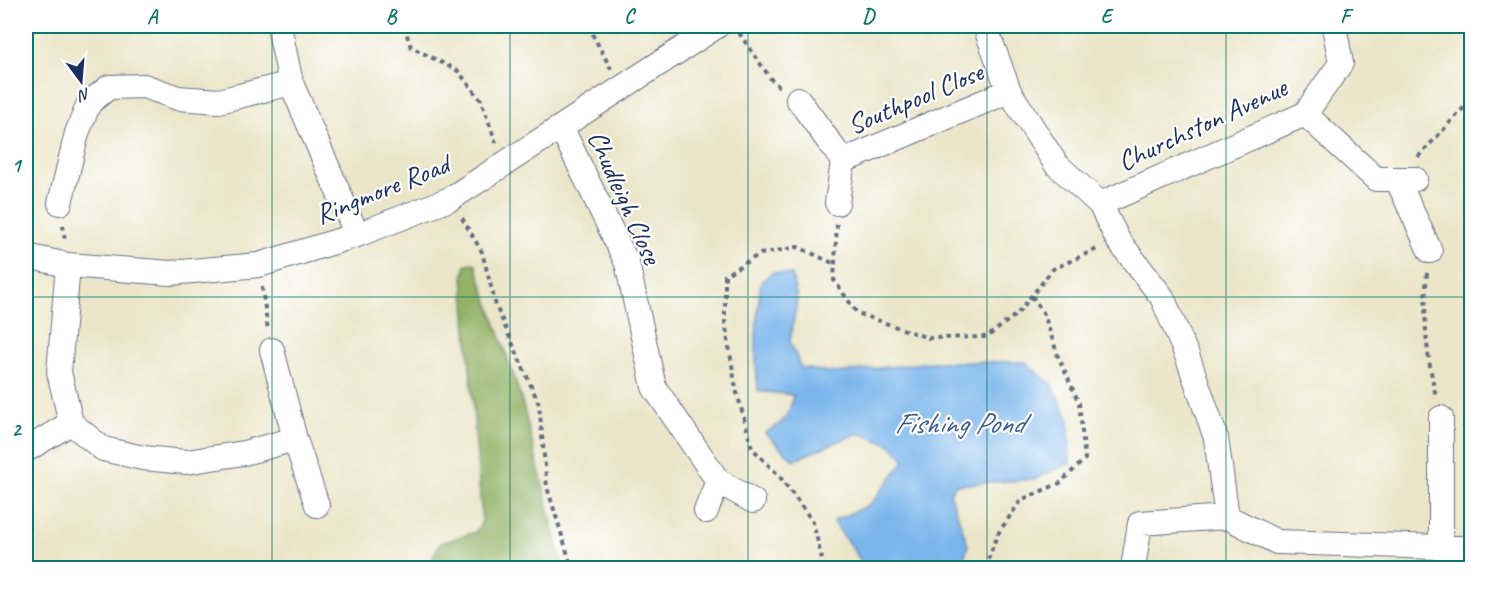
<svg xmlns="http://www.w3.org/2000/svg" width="1497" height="594" font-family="Caveat,sans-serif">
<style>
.forest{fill:#92b266;stroke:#567062;stroke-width:1.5}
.water{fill:#7ab6ec;stroke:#4a72a5;stroke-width:1.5}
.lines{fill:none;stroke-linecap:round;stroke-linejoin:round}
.minor-casing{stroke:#646f83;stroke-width:26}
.path{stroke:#646f83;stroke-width:4;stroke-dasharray:4.5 4.5;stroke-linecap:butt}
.minor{stroke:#fff;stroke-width:24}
.grid{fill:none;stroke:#0f766e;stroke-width:1.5;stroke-opacity:0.55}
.labels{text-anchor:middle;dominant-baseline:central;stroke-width:4.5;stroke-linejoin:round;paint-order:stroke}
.street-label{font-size:28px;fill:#1b2f5e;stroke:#fff}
.water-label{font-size:30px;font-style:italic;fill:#3c5e90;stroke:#fff}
.neatline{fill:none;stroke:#0f766e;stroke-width:2}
.grid-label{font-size:20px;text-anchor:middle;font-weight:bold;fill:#0f766e}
</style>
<rect width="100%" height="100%" fill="#fff"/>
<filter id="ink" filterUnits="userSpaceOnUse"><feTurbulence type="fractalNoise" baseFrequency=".0167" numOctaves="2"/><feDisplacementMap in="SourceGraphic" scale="12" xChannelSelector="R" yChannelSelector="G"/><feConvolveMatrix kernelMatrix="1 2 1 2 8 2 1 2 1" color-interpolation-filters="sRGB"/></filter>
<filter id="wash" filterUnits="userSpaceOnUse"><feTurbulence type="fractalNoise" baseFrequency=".008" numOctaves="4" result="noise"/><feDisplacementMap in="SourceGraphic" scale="24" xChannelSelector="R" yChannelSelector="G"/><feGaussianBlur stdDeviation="1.35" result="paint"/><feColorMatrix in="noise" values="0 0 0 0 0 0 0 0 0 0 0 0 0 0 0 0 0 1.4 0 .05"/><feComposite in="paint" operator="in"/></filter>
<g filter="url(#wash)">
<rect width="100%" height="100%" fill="#ebe6c9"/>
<path class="forest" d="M475 263 521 397 563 568H428L440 543 476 532 482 522 463 278 466 264Z"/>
<path class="water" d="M772 272 792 275 797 300 790 341 801 368 836 373 932 362H1025L1051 384 1069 420 1070 463 1035 479 955 485 950 494 968 545 961 568H866L833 521 871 504 905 460 891 445 858 433 794 460 765 433C784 423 790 417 793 395L758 391C754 353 756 319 761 282Z"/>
</g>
<g filter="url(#ink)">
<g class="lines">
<defs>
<path id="minor" d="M279 26 291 83 357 235
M985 26 1009 91 1056 164 1100 204 1118 240 1162 297 1188 358 1216 438 1227 517 1277 542 1472 548
M798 99 843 161 837 203
M1305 114 1376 179H1415
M561 127 627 263 654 387 718 481 753 501
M843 161 1009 91
M1397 179 1430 251
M60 203 77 133 89 103 109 87 144 86 178 98 219 101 291 83
M1100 204 1305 114 1341 63 1334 26
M26 256 68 265 170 273 259 265 357 235 450 199 717 26
M68 265 59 372 71 423 103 449 143 458 186 462 244 453 295 439
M272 350 295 439 317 505
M26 450 71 423
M706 511 718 481
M1441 548V418
M1133 568 1140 523 1227 517"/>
</defs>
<use href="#minor" class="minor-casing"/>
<path class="path" d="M404 26 411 47 458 71 481 100 496 143
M588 26 611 69
M739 33 773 82 780 87
M1418 157 1469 102 1471 80 1466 62 1467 26
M462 218 482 252 496 306 539 404 547 487 572 568
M837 224 834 280 857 313 928 338 987 337 1018 313 1053 269 1097 249
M63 225 65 241
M1427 273C1423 317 1426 353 1436 396
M262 287 268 330
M824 568 813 522 780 477 752 448 736 389 725 322V275L760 254 798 247 835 264
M985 568 997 535 1021 500 1060 483 1085 459 1079 403 1058 356 1044 314 1032 296"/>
<use href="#minor" class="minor"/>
</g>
</g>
<path class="grid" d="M272 26V568M510 26V568M748 26V568M987 26V568M1226 26V568M26 297H1472"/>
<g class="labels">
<g class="street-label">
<text transform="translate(915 98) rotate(-23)">Southpool Close</text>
<text transform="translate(1202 124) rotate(-25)">Churchston Avenue</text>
<text transform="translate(382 189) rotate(-22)">Ringmore Road</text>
<text transform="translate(625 197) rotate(66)">Chudleigh Close</text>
</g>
<g class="water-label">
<text x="959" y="423">Fishing Pond</text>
</g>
</g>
<rect width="1497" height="594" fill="none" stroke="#fff" stroke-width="66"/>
<g transform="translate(81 81) rotate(164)" stroke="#ffffff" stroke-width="4.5" paint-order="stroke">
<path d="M0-4.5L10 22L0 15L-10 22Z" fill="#1b2f5e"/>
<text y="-9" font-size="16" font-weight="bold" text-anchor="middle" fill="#1b2f5e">N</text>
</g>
<rect x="33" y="33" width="1431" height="528" class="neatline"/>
<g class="grid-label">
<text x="152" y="23">A</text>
<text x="391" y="23">B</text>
<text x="629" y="23">C</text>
<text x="868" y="23">D</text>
<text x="1106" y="23">E</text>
<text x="1345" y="23">F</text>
<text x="16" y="172">1</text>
<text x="16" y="436">2</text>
</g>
</svg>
